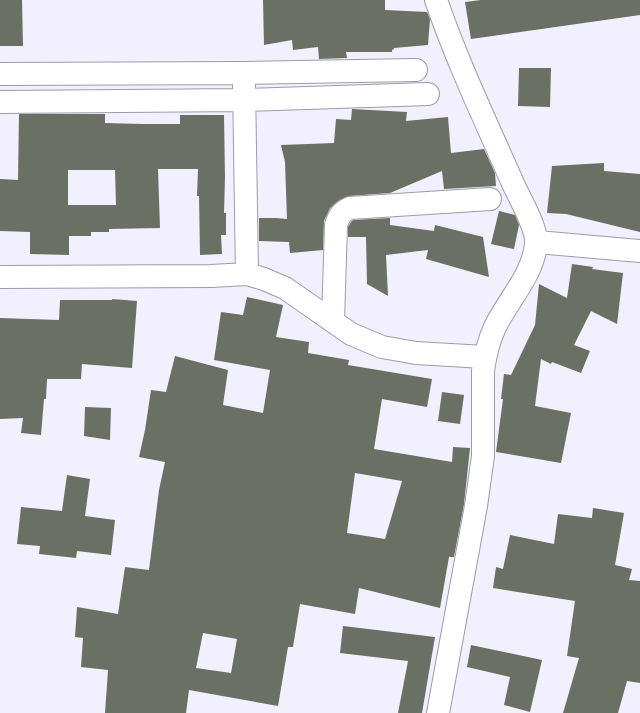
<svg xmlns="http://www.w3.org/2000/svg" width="640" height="713" font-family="Karla,sans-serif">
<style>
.building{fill:#6a7064;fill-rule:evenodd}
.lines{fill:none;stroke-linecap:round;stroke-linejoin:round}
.minor-casing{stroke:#9e9ba9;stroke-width:24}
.tertiary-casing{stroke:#9e9ba9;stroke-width:24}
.minor{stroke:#fff;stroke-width:22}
.tertiary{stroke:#fff;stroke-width:22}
</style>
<rect width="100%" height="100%" fill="#f2effe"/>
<path class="building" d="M0 0H22L23 46H0Z
M263 0H385V10L427 12 430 19 428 45 394 48V49L392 50V52H346L347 58 319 59 318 47 293 50 292 40 264 45Z
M481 0H640V15L471 39 465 2Z
M519 68H551L550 107 518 106Z
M352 109 407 112 406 121 448 117 451 153 484 149 495 173 496 186 444 189 442 171 390 193 349 196 338 201 330 208 324 221 323 250 290 253 289 242 259 241V218H276L287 219 285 162 281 145 334 143 336 119 351 120Z
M19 114H105V123L142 124H180V115H224L225 178 224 213H226V235H221L222 254 200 255 199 196H197L198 169H158L160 228 109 229V232H91V236H69V255L30 254V232L0 231V179L18 180ZM68 170H115L116 205H68Z
M604 163V171L640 174V232L566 214 547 213 552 166Z
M499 211 515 215 519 225 514 249 491 244Z
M390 218V225L434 231 435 225 483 237 489 277 426 259 428 250 386 255 388 296 367 284 366 237H348V227L351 222 353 220Z
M572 264 593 267 592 269 623 273 617 324 591 311 574 345 590 351 581 373 552 362 551 364 541 359 535 406 571 413 561 463 496 452 503 399H501L504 374 511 375 535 325 539 284 567 298Z
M247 297 283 305 276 337 309 342 308 353 349 360 348 365 432 379 427 407 382 399 374 449 452 462 453 447 470 448 464 504 454 557H449L440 608 359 588 355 614 300 604 293 647H288L278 706 189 690 186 713H105L108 670 81 667 83 638 75 637 77 607 118 614 125 567 149 570 159 490 165 462 139 457 145 430 151 390 166 392 175 356 228 370 223 405 263 413 270 370 214 360 221 312 243 315ZM355 473 402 481 385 539 347 533ZM203 633 237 639 231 673 196 668Z
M112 299 137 301 132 368 82 364 81 379H47L46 399H44L41 435 21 433 23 418 0 419V318L59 320 60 300H112Z
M442 392 464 395 460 424 438 421Z
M85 407 111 408 110 440 84 436Z
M67 475 90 479 85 516 115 520 111 555 77 551 76 558 39 554 40 546 17 544 21 507 62 511Z
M593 508 624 513 615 565 632 569 629 580 640 581V683L627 681 618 713H563L579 658 567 656 575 601 493 588 496 567 503 569 510 535 554 544 558 514 592 518Z
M343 626 435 637 422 713H398L408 661 340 653Z
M471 645 542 660 530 712 504 705 510 677 467 667Z"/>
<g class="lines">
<defs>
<path id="minor" d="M0 74 244 73 416 70
M244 85 247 274
M0 102 244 100 428 94
M0 277 211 276 247 274 264 279 285 288 351 334 382 347 416 353 484 357
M333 321 336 225C339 216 341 212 350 208L490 199"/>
<path id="tertiary" d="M436 0C457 61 485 120 511 179 517 194 538 228 536 244 533 275 508 300 495 327 488 342 485 356 483 371V456L476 506 438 713
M537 242 640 251"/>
</defs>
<use href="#minor" class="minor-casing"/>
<use href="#tertiary" class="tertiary-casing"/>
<use href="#minor" class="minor"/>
<use href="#tertiary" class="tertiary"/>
</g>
</svg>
